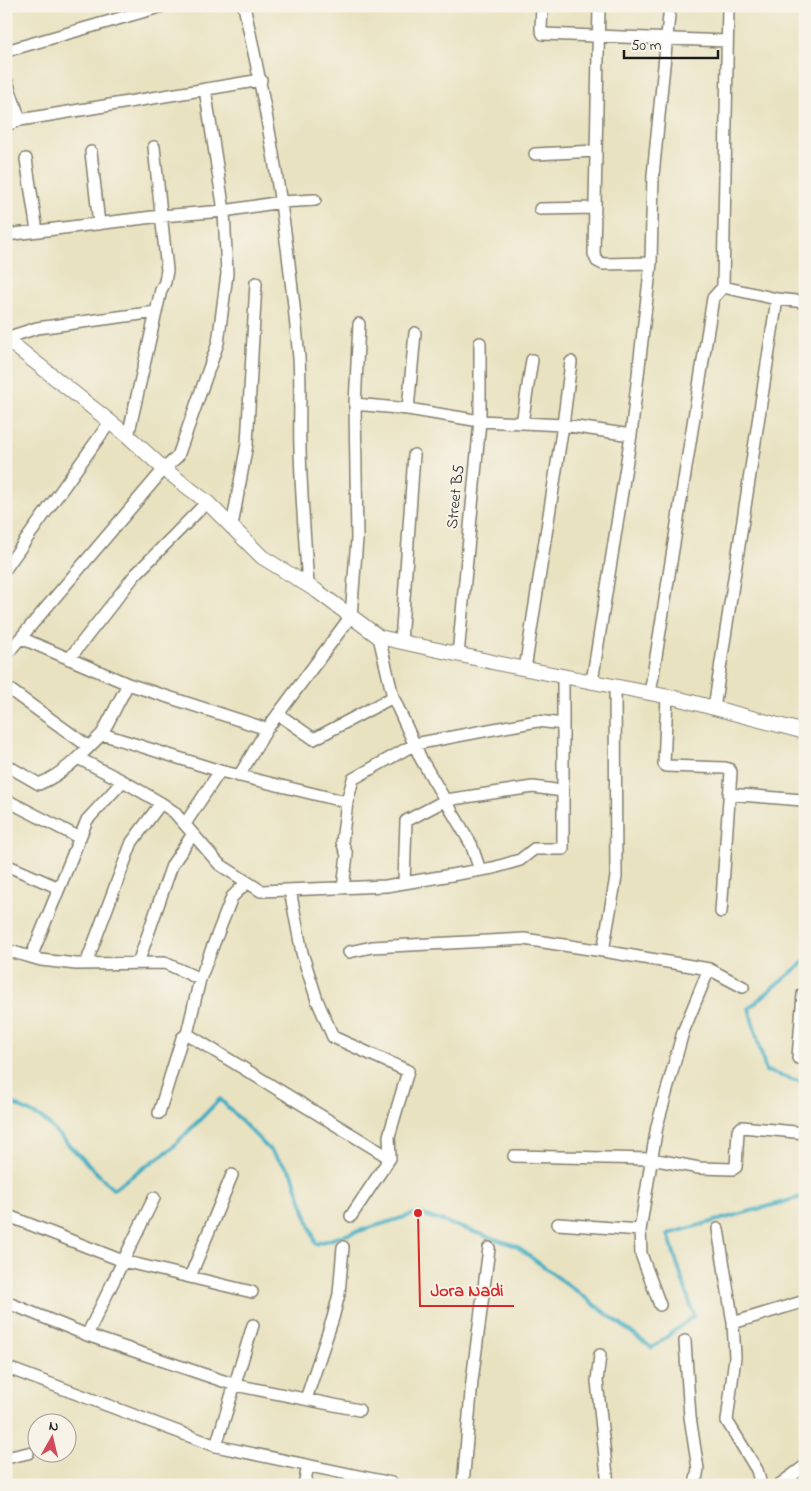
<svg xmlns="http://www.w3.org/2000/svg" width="811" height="1491" font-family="'Indie Flower',sans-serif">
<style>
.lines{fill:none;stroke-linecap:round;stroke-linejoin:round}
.stream{stroke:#43aec2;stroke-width:4}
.minor-casing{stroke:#827f6e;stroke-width:14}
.tertiary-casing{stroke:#827f6e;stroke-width:16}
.minor{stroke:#fff;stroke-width:11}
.tertiary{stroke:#fff;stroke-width:14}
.labels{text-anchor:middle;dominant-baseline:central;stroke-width:4;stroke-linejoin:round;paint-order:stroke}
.street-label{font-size:16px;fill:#1c1c1c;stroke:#f7f3e8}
.leader{fill:none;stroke:#d62828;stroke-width:2}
.callout-dot{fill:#d62828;stroke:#f7f3e8;stroke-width:2}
.callout-label{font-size:18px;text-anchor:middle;font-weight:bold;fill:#d62828;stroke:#f7f3e8;stroke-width:4;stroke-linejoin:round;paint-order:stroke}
</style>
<rect width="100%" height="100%" fill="#f7f3e8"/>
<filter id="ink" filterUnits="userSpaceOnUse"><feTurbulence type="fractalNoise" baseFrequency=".02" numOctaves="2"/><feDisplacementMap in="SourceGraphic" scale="10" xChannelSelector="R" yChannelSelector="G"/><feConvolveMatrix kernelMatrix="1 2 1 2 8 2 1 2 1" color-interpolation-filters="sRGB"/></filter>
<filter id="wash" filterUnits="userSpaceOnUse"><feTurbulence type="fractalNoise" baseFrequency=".0096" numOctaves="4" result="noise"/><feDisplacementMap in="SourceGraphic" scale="20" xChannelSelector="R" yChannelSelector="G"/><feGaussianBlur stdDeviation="1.12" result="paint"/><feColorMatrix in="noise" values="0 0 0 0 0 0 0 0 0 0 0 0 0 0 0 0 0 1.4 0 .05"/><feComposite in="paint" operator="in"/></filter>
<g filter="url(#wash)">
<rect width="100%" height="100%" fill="#e9e2c1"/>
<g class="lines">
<path class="stream" d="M805 961 749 1008 766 1071 805 1083
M6 1100 43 1119 113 1189 171 1149 220 1099 292 1173 316 1244 418 1213 516 1246 652 1348 694 1316 668 1234 805 1196"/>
</g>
</g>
<g filter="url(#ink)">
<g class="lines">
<defs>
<path id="minor" d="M244 6C270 122 289 240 299 358 301 388 299 419 300 449 301 494 305 540 308 585
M542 6 541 29 543 34 727 41
M599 6 594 254 597 261 603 264 651 263
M6 51 163 6
M6 79 20 120
M6 125 20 120 261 80
M91 152 99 224
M535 154 596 151
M26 159 37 231
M540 209 595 208
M6 235 161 216 224 211 281 202 315 200
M723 287 777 299
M6 338 37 328 156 312
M355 404 359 324
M408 409 480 421 563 425 631 435
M522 423 532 360
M128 436 161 290 165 282 167 270 154 147
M232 526 247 444 256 283
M6 568 110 422
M379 637 393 697 421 759 471 844 480 870
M21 638 128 684
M401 642 414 455
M6 655 164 469 178 456 218 343 227 274 224 211 205 89
M458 655 480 421V343
M69 659 135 575 207 502
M525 669 563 425 571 362
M592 682 631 435 651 263 653 175 670 6
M6 687 89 747
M650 694 713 298 723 287 728 6
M667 697 664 764 666 766 725 768 729 769 731 772 721 912
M714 708 777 299 805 302
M278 714 314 739 393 697
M267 729 351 616 357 539 355 404 408 409 415 333
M102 734 128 684 267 729 239 776
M78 758 123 781 161 803 174 812 219 864 261 891 386 886 493 868 520 860 534 849H563V676
M6 765 39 784C64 774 84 752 102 734L220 771
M729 794 802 800
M6 800 80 838
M347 802 353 779 415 744 537 721 563 724
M185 824 220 771 347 802 342 842 347 855 343 888
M6 865 59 888
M404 883 406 821 446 800 533 787 563 791
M290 890 302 953 317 1000 333 1037 408 1071 389 1136 390 1158
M6 950 41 960 76 964 165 963 200 979
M603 951 709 969 743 987
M349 952 372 947 524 939 603 951 616 877 615 686
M31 957 87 820 123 781
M138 963 172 865 193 834
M86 964 132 842 161 803
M187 1034 390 1158 351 1216
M798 1058 803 994 805 995
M159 1113 182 1038 187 1034 200 979 232 897 247 882
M514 1156 652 1159 699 1168 733 1169 736 1167 738 1131 742 1127 805 1133
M6 1215 123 1261 252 1292
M558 1224 640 1230
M718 1229 733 1323 735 1357 727 1421 757 1470 761 1485
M190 1277 232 1175
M6 1302 87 1335 235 1385 359 1410
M660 1305 641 1254 640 1230 657 1126 683 1032 709 969
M733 1323 805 1301
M87 1335 154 1198
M685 1341 690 1417 698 1469 695 1485
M600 1355 597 1381 608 1485
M6 1368 16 1371 216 1446 391 1483
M306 1399 333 1318 339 1294 343 1247
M216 1446 253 1325
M6 1458 28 1453
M304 1485 308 1466
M463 1485 472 1381 489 1248
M779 1485 805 1466"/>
<path id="tertiary" d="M6 339 128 436 164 469 207 502 262 557 317 591 379 637 506 665 680 699 805 732"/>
</defs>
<use href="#minor" class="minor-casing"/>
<use href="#tertiary" class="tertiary-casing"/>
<use href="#minor" class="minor"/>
<use href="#tertiary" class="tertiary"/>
</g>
</g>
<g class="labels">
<g class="street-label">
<text transform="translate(456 497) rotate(-84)">Street B5</text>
</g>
</g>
<path class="leader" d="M418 1213L420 1306H514"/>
<circle class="callout-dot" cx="418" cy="1213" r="5"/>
<g class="callout-label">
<text x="467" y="1296">Jora Nadi</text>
</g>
<rect width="811" height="1491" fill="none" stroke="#f7f3e8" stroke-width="25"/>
<g transform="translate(52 1438) rotate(8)"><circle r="24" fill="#f7f3e8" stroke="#9f9d96"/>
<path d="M0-4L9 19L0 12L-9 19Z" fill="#d1495b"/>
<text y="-8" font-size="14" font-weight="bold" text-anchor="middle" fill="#1c1c1c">N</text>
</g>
<path d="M624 50v8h94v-8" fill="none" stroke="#1c1c1c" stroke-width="2.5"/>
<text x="631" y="50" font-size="15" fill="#1c1c1c" stroke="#f7f3e8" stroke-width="4" paint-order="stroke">50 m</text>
</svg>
